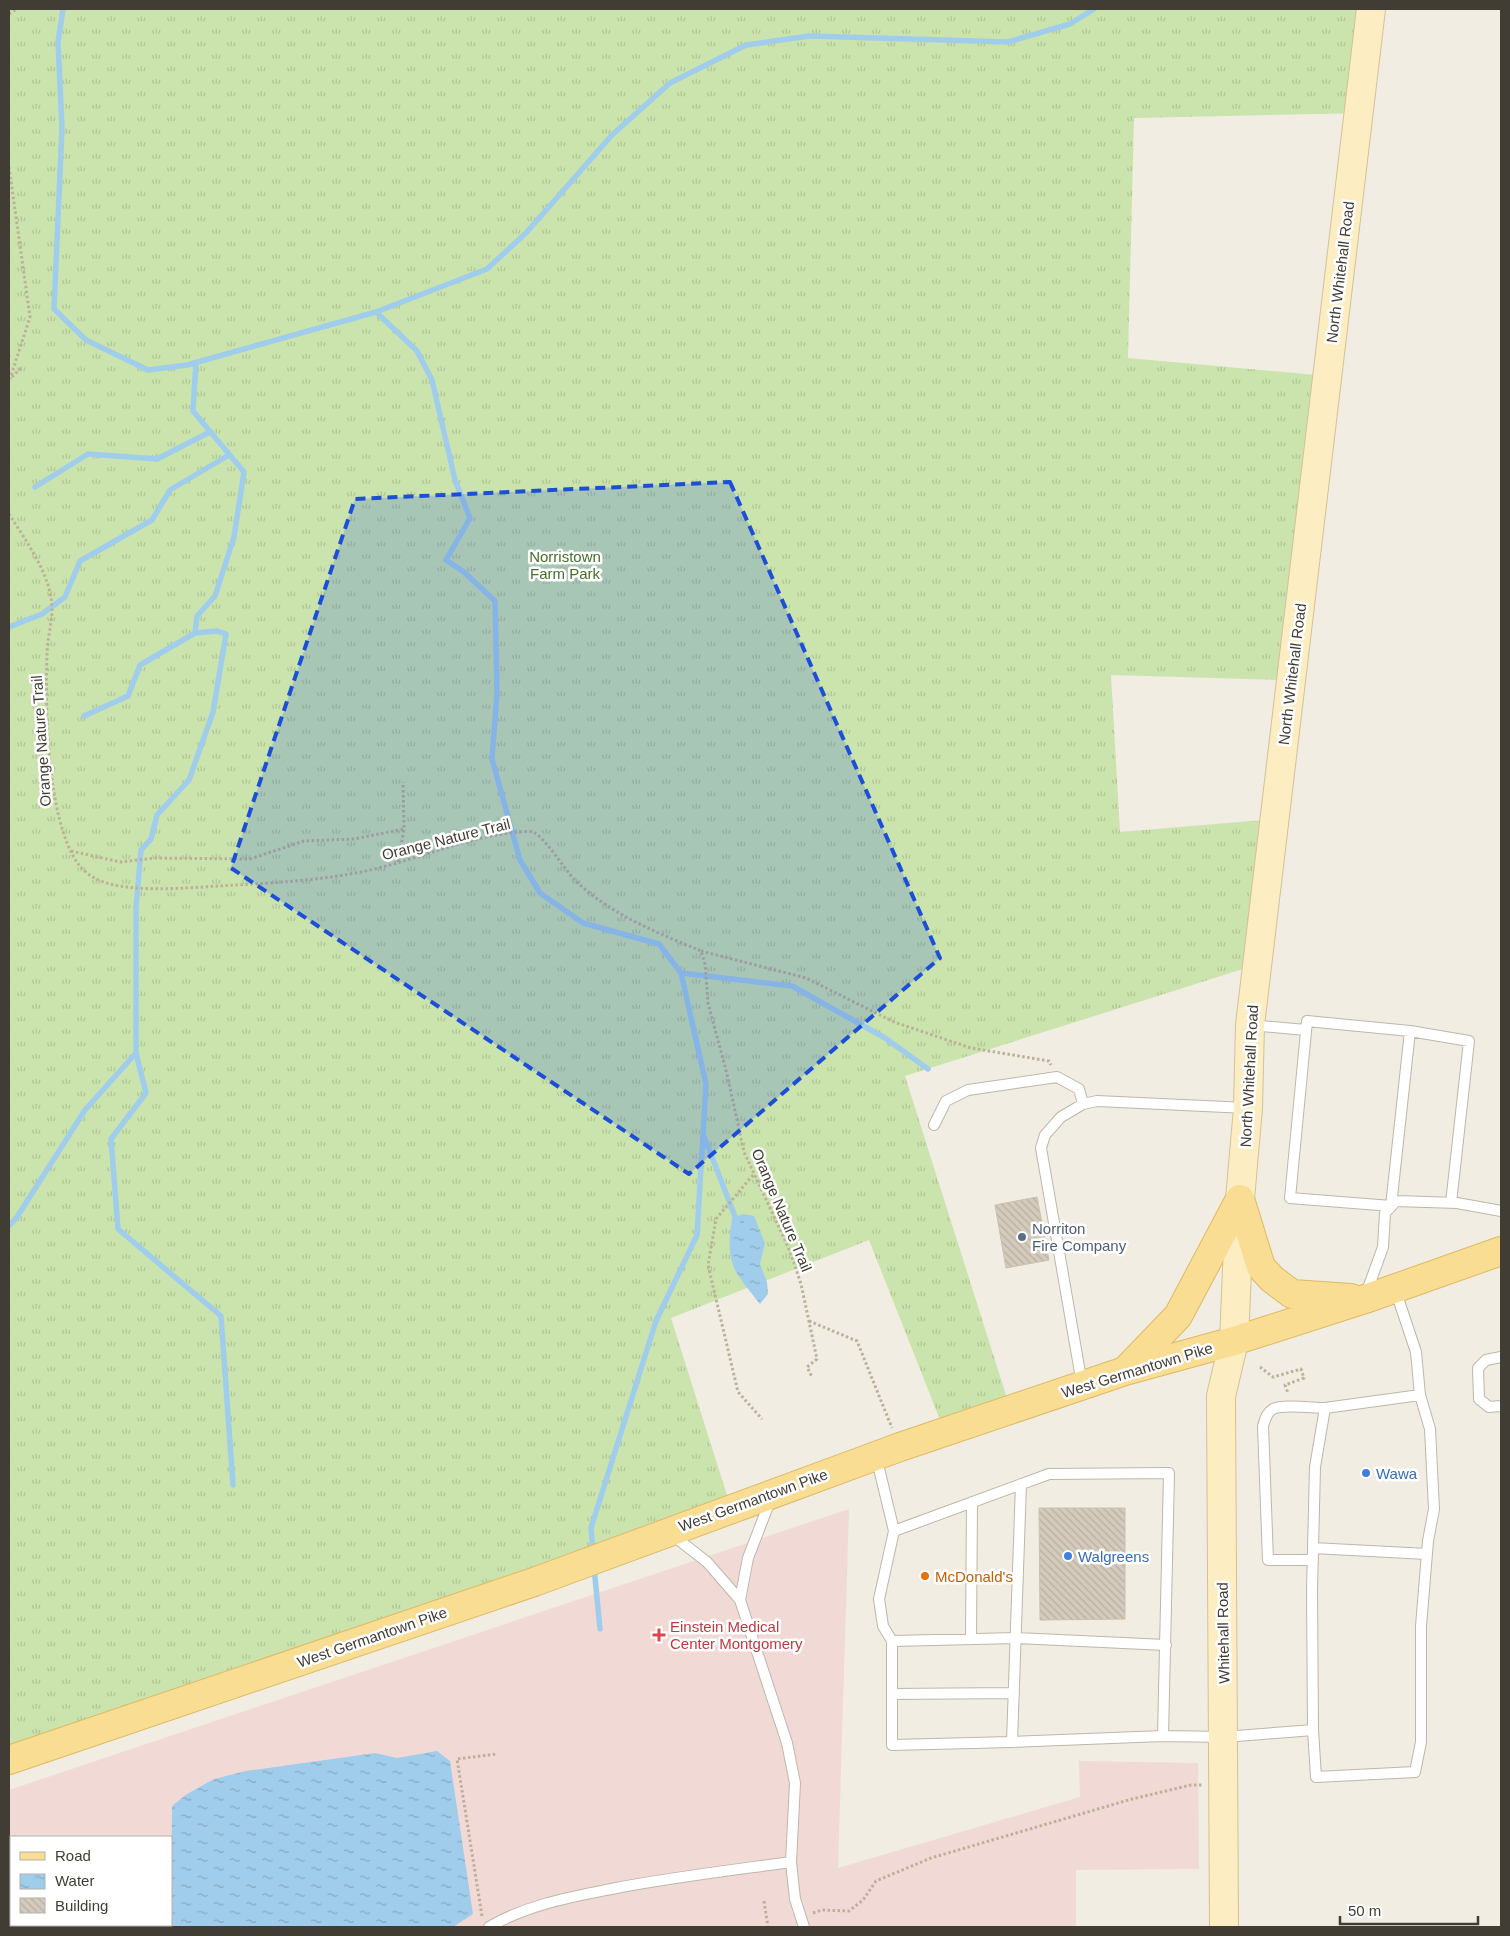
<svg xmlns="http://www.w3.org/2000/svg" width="1510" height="1936" font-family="Helvetica,sans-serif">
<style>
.medical{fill:#f1dad6;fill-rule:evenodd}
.grass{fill:url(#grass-tufts)}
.water{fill:url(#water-ripples)}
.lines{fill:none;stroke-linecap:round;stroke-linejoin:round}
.stream{stroke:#a1cdec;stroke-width:5.5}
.building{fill:url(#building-back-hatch);stroke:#ccc0ad}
.service-casing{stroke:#beb7a9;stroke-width:12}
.secondary-casing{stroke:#d2c297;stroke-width:30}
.primary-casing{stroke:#ddba64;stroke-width:30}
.path{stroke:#bdb098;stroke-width:3;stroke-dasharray:2.5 2.5;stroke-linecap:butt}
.service{stroke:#fff;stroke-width:10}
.secondary{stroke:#fceec2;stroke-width:28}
.primary{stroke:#f9dd93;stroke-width:28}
.marked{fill:#1d4ed8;fill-opacity:0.2;stroke:#1d4ed8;stroke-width:4;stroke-dasharray:10 6;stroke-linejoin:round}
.service-dot{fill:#5c6f8a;stroke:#fff;stroke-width:2}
.shop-dot{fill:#3f7fe0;stroke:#fff;stroke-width:2}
.food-dot{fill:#e8710a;stroke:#fff;stroke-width:2}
.health-dot{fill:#e0444e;stroke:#fff;stroke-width:2}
.labels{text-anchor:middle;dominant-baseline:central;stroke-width:5;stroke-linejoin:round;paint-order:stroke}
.street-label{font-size:15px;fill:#423d34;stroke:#fff}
.park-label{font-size:15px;fill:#44702a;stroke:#fff}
.service-label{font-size:15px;fill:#4e5e75;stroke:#fff;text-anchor:start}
.shop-label{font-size:15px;fill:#366cbe;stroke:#fff;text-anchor:start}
.food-label{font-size:15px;fill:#c56008;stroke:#fff;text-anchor:start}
.health-label{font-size:15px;fill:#be3a42;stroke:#fff;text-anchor:start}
</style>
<defs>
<pattern id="grass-tufts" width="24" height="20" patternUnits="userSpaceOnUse" patternTransform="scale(1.25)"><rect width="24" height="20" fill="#cbe4ad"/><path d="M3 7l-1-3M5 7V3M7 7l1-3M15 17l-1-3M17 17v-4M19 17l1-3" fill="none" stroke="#b0c495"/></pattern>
<pattern id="water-ripples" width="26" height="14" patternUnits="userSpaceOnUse" patternTransform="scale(1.25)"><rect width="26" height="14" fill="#a1cdec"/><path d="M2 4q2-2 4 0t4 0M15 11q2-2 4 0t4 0" fill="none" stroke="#85a8c0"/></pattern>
<pattern id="building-back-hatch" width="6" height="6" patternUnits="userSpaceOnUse" patternTransform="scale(1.25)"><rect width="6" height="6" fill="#d5cbbc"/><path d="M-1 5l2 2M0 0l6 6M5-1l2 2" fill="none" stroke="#b8afa2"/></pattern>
</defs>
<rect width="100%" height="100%" fill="#f1ede3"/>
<path class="medical" d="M849 1509 838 1868 1080 1797 1079 1761 1198 1763 1199 1869 1076 1870V1927H9V1790ZM11 1837H171V1925H11Z"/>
<path class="grass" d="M9 9H1377L1365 113 1134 118 1128 358 1338 377 1282 680 1111 675 1120 832 1274 819 1246 968 905 1076 1012 1414 944 1430 869 1240 671 1318 731 1508 9 1751Z"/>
<path class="water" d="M743 1214 754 1216 765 1243 760 1264 767 1282 768 1294 760 1304C733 1270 725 1264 732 1218Z
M437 1751 450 1761 473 1914 453 1927H167V1925H171L172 1806 187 1794 214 1779 246 1771 375 1753 397 1758Z"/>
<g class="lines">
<path class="stream" d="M63 9 58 42 62 128 54 309 86 340 148 370 187 365 376 312 487 269 526 233 612 135 670 83 746 45 809 36 1008 42 1070 24 1094 9
M376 312 417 351 432 380 455 480 470 518 446 560 464 572 495 601 497 692 492 759 520 860 540 893 583 923 659 944 681 973 706 1084 697 1235 656 1321 591 1528 593 1552
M35 487 88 454 157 459 210 432
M9 627 42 614 65 597 80 561 152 520 170 490 229 455
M84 716 128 696 140 665 195 633
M681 973 792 986 885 1038 928 1069
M136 1053 146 1093 111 1139 118 1229 221 1316 233 1485
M703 1134 738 1224
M9 1226 17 1217 85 1110 136 1053V907L141 850 151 839 157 815 189 780 213 712 226 634 217 631 195 633 197 616 215 596 234 537 244 472 193 411 196 363
M594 1567 600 1629"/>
</g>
<path class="building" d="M1037 1197 1049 1260 1006 1268 995 1205Z
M1039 1508H1125V1619L1040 1620Z"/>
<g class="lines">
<defs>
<path id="service" d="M1250 1025 1306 1030
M1410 1031 1307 1021 1290 1198 1391 1206 1410 1031 1469 1041 1451 1203
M934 1125 946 1101 968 1090 1057 1077 1079 1089 1083 1104
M1366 1294 1383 1247 1385 1213 1396 1201 1457 1203 1501 1211
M1501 1357 1486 1360 1478 1368 1479 1399 1489 1407 1501 1406
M1082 1384 1041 1148 1045 1135 1061 1117 1083 1104 1097 1101 1247 1108
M876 1456 894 1531 879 1599 883 1626 892 1641
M1021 1484 1012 1742 1163 1736
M894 1531 1049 1474 1169 1473 1163 1736 1224 1737 1313 1730 1316 1777 1415 1772 1421 1742V1626L1428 1541 1434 1509 1430 1429 1420 1395 1416 1352 1395 1289
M671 1534 707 1562 740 1600 787 1743 795 1783 791 1862 795 1899 804 1927
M1313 1548 1427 1554
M1313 1560H1268L1263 1426C1265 1420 1266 1413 1273 1409 1283 1404 1313 1408 1325 1408
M740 1600 748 1558 770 1501
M971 1639 972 1502
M892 1694 1014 1693
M1313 1730 1312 1590 1315 1467 1325 1408 1420 1395
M1012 1742 892 1745V1641L1016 1638 1166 1645
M9 1910 11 1917
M14 1925 15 1927
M489 1927C529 1904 571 1897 616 1888 674 1877 733 1870 791 1862"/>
<path id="secondary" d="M1224 1927 1221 1396 1234 1341 1240 1199 1248 1108 1250 1025 1371 9"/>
<path id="primary" d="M1240 1199 1261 1267 1272 1279 1292 1294 1351 1298
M1125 1371 1178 1316 1240 1199
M9 1760 534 1582 900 1447 1125 1371 1234 1341 1365 1299 1501 1251"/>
</defs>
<use href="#service" class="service-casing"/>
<use href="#secondary" class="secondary-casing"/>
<use href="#primary" class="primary-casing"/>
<path class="path" d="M9 14 17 9
M9 167 30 317 10 379
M12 377 22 367
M9 514C26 541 52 576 52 609 52 624 47 640 47 655 45 708 47 823 79 865 87 875 98 881 110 884 144 892 184 888 219 886 270 883 321 881 370 870 419 859 467 837 517 832 521 832 529 831 533 832 545 837 564 869 574 879 607 913 658 933 701 951L705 964 708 1003 727 1074 744 1152 790 1251 801 1284 817 1359 807 1367 812 1377
M71 851 120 862 155 858 250 859 304 841 354 839 404 829
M398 862 404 829 403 782
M701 951 806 978 894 1022 971 1048 1049 1061 1051 1065
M753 1175 716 1219 708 1265 738 1392 762 1419
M809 1321 857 1341 892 1428
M1260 1367 1273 1377 1301 1369 1304 1378 1285 1385 1288 1393
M764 1901 768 1927
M813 1913 822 1910 849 1911 863 1900 876 1881 931 1858 1132 1799 1191 1785H1203
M482 1916 457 1759 497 1754"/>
<use href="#service" class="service"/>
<use href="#secondary" class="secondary"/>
<use href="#primary" class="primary"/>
</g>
<path class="marked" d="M730 482 940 958 689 1174 231 868 355 499Z"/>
<circle class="service-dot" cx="1022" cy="1237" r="5"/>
<g class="shop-dot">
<circle cx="1366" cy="1473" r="5"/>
<circle cx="1068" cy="1556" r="5"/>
</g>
<circle class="food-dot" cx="925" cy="1576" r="5"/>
<path class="health-dot" d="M656.5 1627.5h5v5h5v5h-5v5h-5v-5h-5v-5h5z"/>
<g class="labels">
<g class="street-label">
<text transform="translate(1340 272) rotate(-83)">North Whitehall Road</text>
<text transform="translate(1292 674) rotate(-83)">North Whitehall Road</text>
<text transform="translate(41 741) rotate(-94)">Orange Nature Trail</text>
<text transform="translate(446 839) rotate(-14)">Orange Nature Trail</text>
<text transform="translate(1249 1076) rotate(-87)">North Whitehall Road</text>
<text transform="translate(782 1210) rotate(67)">Orange Nature Trail</text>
<text transform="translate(1137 1370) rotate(-17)">West Germantown Pike</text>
<text transform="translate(753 1500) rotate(-20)">West Germantown Pike</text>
<text transform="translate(1223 1633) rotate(-91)">Whitehall Road</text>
<text transform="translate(372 1637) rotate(-19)">West Germantown Pike</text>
</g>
<g class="park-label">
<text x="565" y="556">Norristown<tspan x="565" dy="17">Farm Park</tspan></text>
</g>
<g class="service-label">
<text x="1032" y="1228">Norriton<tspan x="1032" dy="17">Fire Company</tspan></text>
</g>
<g class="shop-label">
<text x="1376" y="1473">Wawa</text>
<text x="1078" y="1556">Walgreens</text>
</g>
<g class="food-label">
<text x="935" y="1576">McDonald's</text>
</g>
<g class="health-label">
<text x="670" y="1626">Einstein Medical<tspan x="670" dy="17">Center Montgomery</tspan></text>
</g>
</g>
<rect width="1510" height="1936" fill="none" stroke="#423d34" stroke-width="20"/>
<rect x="10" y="1836" width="162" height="90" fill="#ffffff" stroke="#b3b1ae"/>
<rect x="20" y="1852" width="25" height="8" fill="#f9dd93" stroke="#b3b1ae"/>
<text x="55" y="1861" font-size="15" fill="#423d34">Road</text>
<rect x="20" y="1874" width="25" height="15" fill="url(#water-ripples)" stroke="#b3b1ae"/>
<text x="55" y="1886" font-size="15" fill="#423d34">Water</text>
<rect x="20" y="1898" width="25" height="15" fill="url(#building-back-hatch)" stroke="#b3b1ae"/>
<text x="55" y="1911" font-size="15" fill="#423d34">Building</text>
<path d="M1340 1916v8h138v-8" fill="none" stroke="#423d34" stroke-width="2.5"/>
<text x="1348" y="1916" font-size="15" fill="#423d34" stroke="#ffffff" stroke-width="4" paint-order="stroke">50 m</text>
</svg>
